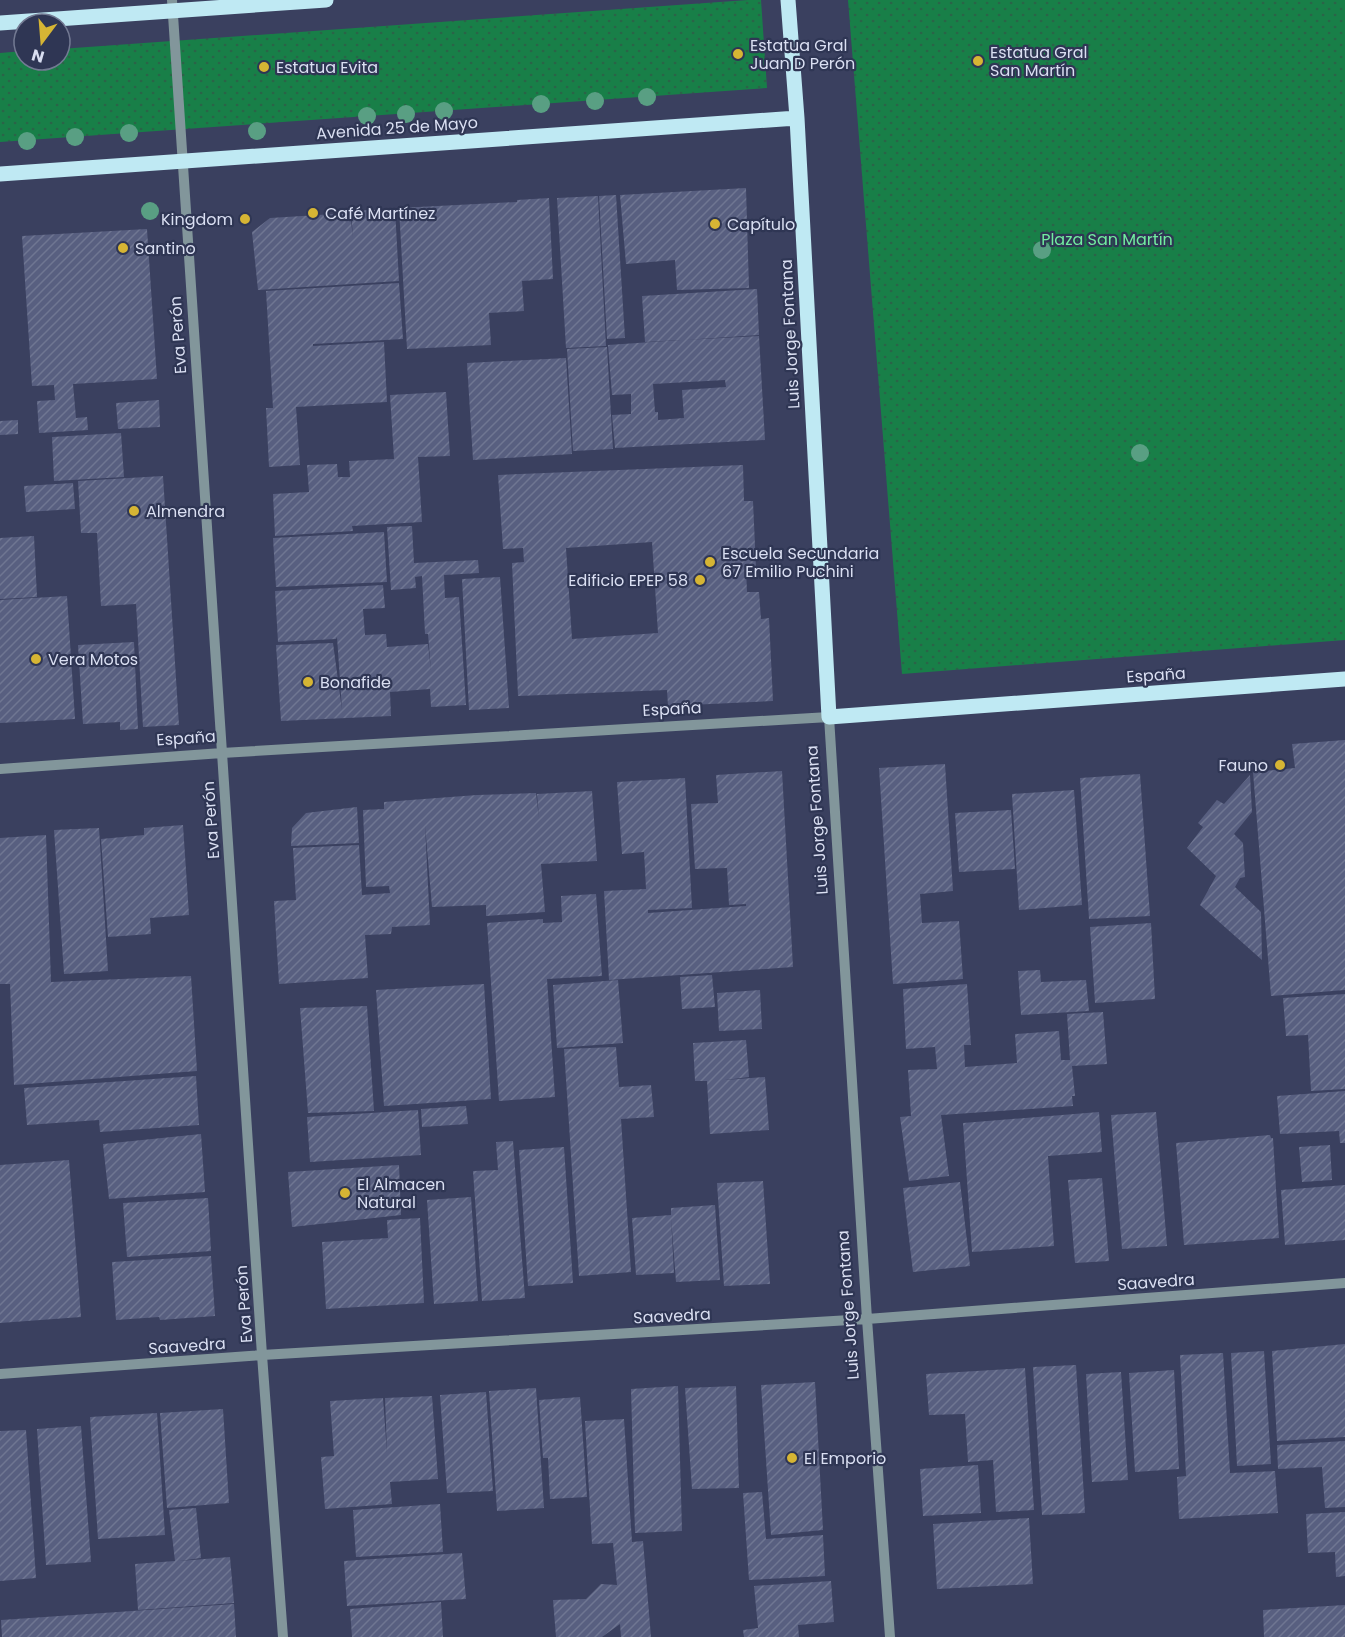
<svg xmlns="http://www.w3.org/2000/svg" width="1345" height="1637" font-family="Poppins,sans-serif">
<style>
.grass{fill:url(#grass-dots)}
.building{fill:url(#building-hatch);fill-rule:evenodd}
.lines{fill:none;stroke-linecap:round;stroke-linejoin:round}
.minor{stroke:#82969b;stroke-width:10}
.major{stroke:#bfe9f3;stroke-width:15}
.tree{fill:#599f83}
.poi-dot{fill:#d6b534;stroke:#2f3654;stroke-width:2}
.labels{text-anchor:middle;dominant-baseline:central;stroke-width:4.5;stroke-linejoin:round;paint-order:stroke}
.poi-label{font-size:16px;fill:#dadff2;stroke:#2f3654;text-anchor:start}
.street-label{font-size:16px;fill:#dadff2;stroke:#2f3654}
.park-label{font-size:16px;fill:#72eda0;stroke:#2f3654}
</style>
<defs>
<pattern id="grass-dots" width="8" height="8" patternUnits="userSpaceOnUse" patternTransform="scale(1.5)"><rect width="8" height="8" fill="#187f48"/><path d="M2 2h.1M6 6h.1" fill="none" stroke="#2a6448" stroke-width="1.8" stroke-linecap="round"/></pattern>
<pattern id="building-hatch" width="6" height="6" patternUnits="userSpaceOnUse" patternTransform="scale(1.5)"><rect width="6" height="6" fill="#585f80"/><path d="M-1 1l2-2M0 6l6-6M5 7l2-2" fill="none" stroke="#6f7692"/></pattern>
</defs>
<rect width="100%" height="100%" fill="#3a405f"/>
<path class="grass" d="M748 0H761L767 88 0 142V53L24 51V60H60V49Z
M848 0H1345V640L902 674Z"/>
<path class="building" d="M746 188 749 288 677 290 675 260 626 264 620 195Z
M616 195 625 338 607 339 599 196Z
M598 196 606 346 566 348 557 198Z
M549 198 553 279 522 281 524 311 489 313 491 345 407 349 399 208 517 202V200Z
M395 209 399 281 258 290 252 232 270 218 350 213 353 237 351 211Z
M147 229 157 379 73 384 76 418 87 417 88 430 39 433 37 401 55 400 54 385 32 386 22 236Z
M399 283 403 339 313 344V346L384 342 387 402 296 407 300 465 269 467 266 408H273L266 291Z
M757 289 759 335 684 340 759 336 765 440 615 448 612 415 631 414V394L612 395 608 345 681 340 645 342 642 296ZM725 380 726 387 682 390 684 418 658 420V412H655L653 384Z
M607 347 613 449 573 451 567 349Z
M566 358 572 454 473 460 467 363Z
M446 392 450 456 418 457 422 522 352 526 353 531 275 536 273 494 309 492 307 465 337 464 338 477H350L349 461 394 459 390 395Z
M159 400 160 427 118 429 116 403Z
M18 420V434L0 435V421Z
M121 433 124 477 54 481 52 437Z
M743 465 744 501H753L756 568H746L747 592H759L761 619 769 618 773 701 668 706 667 690 518 696 512 563 524 562 523 548 503 549 498 475ZM652 542 658 633 572 639 566 548Z
M163 476 179 725 143 727 136 604 101 606 97 533H81L78 481Z
M73 483 75 509 26 512 24 486Z
M412 526 414 563 478 560 479 573 444 575 445 598 459 597 466 705 431 707 430 689 390 692 391 716 281 721 276 645 333 643 342 710 337 637 336 639 278 642 275 591 383 585 385 608 363 609 365 635 386 634 387 647 428 644 431 671 428 634H425L422 576 415 577 416 588 391 590 387 527Z
M384 532 387 582 276 587 273 538Z
M34 536 37 597 0 599V538Z
M500 577 509 708 469 710 462 579Z
M67 596 75 719 0 723V600Z
M134 642 138 729 120 730V722L83 724 78 645Z
M1345 740V990L1271 996 1253 772 1295 768 1292 744Z
M945 764 953 891 920 894 922 923 959 921 963 979 893 984 879 768Z
M782 771 793 967 609 980 604 891 646 889 644 852 622 854 617 782 685 778 692 908 648 910V913L746 906V904L729 905 727 868 695 869 691 804 718 803 716 775Z
M1140 774 1150 916 1089 919 1080 778Z
M1250 775 1252 812 1234 834 1243 843 1245 877 1240 878 1235 887 1261 912 1262 960 1200 905 1216 876 1187 848 1203 827 1198 823 1217 800 1224 804Z
M1074 790 1082 905 1019 910 1012 794Z
M592 791 597 861 541 864 545 912 486 916V905L432 907 425 825 430 925 392 927 391 934 365 935 368 978 279 984 274 901 296 900 293 848 359 845 362 895 390 893 389 886 366 887 363 810 384 809V802L477 795 536 793 539 818 537 794Z
M357 807 359 843 291 846 292 828 306 813Z
M1011 810 1015 869 959 872 955 813Z
M183 825 189 915 150 918 151 934 108 937 101 839 144 835V828Z
M99 828 108 971 64 974 54 830Z
M46 835 51 982 191 976 197 1071 14 1085 10 984H0V838Z
M596 894 602 976 547 979 555 1097 499 1101 487 923 543 919V923L562 922 561 896Z
M1151 923 1155 999 1095 1003 1090 927Z
M1040 970 1041 982 1086 980 1089 1011 1021 1015 1018 971Z
M712 975 715 1007 682 1009 680 977Z
M618 980 623 1043 557 1048 553 985Z
M484 984 491 1099 384 1106 376 990Z
M967 984 971 1045H964L965 1067 1017 1063 1015 1034 1059 1031 1061 1060H1070L1067 1014 1103 1012 1107 1064 1072 1066 1075 1096H1072L1073 1106 941 1115 949 1176 909 1181 900 1117 911 1116 908 1070 937 1069 935 1047 906 1049 903 989Z
M760 990 762 1029 719 1031 717 993Z
M1345 994V1089L1311 1091 1308 1035 1286 1036 1283 998Z
M367 1006 374 1111 308 1113 300 1008Z
M746 1040 749 1077 725 1080 765 1077 769 1130 710 1134 707 1081H695L693 1043Z
M616 1047 619 1087 651 1085 654 1117 621 1119 631 1272 579 1276 564 1049Z
M196 1076 199 1125 100 1132 99 1120 27 1125 24 1088Z
M1345 1091V1143H1340L1339 1131 1280 1134 1277 1096Z
M466 1106 468 1124 422 1127 421 1109Z
M418 1110 421 1155 310 1162 307 1117Z
M1099 1112 1102 1152 1048 1156 1054 1246 972 1252 963 1123Z
M1156 1112 1167 1246 1122 1249 1111 1115Z
M201 1134 205 1192 109 1199 103 1144Z
M1270 1135 1271 1138H1273L1279 1238 1184 1245 1176 1143Z
M513 1141 525 1298 482 1301 473 1171 498 1170 496 1142Z
M1330 1145 1332 1180 1302 1182 1299 1147Z
M564 1147 573 1283 528 1286 519 1150Z
M69 1160 81 1317 0 1323V1165Z
M399 1165 401 1215 292 1227 288 1172Z
M1102 1178 1109 1261 1075 1263 1068 1180Z
M763 1181 770 1284 724 1286 717 1183Z
M960 1182 970 1266 913 1272 903 1188Z
M1345 1185V1240L1285 1245 1281 1190Z
M471 1197 478 1301 434 1304 427 1200Z
M208 1198 211 1251 127 1257 123 1203Z
M715 1205 720 1280 676 1282 671 1217 674 1273 636 1275 632 1218 671 1215V1208Z
M420 1218 424 1303 326 1309 322 1242 388 1238 387 1220Z
M211 1256 215 1316 160 1320 159 1317 116 1320 112 1262Z
M1345 1344V1437L1277 1441 1272 1351Z
M1264 1351 1271 1464 1237 1466 1231 1353Z
M1223 1353 1230 1473 1275 1471 1278 1513 1179 1519 1177 1477 1186 1476 1180 1355Z
M1076 1365 1085 1513 1042 1515 1033 1367Z
M1025 1368 1034 1510 996 1512 993 1460 968 1462 965 1414 929 1415 926 1374Z
M1174 1370 1179 1469 1135 1472 1129 1373Z
M1121 1372 1128 1480 1092 1482 1086 1374Z
M815 1382 823 1530 771 1535 761 1385Z
M678 1386 682 1531 635 1533 631 1389Z
M736 1386 739 1488 692 1489 685 1388Z
M536 1388 544 1508 497 1511 489 1391Z
M486 1392 493 1491 447 1493 440 1395Z
M432 1396 438 1479 390 1482 392 1504 325 1509 321 1457 334 1456 330 1401 383 1398 387 1453 385 1398Z
M580 1397 587 1497 550 1499 548 1458H543L539 1400Z
M223 1409 229 1503 167 1508 160 1413Z
M157 1413 165 1535 98 1539 90 1417Z
M624 1419 632 1542 643 1541 651 1637H621L620 1624 602 1637H556L553 1600 586 1599 601 1584 617 1585 613 1543 592 1544 585 1421Z
M81 1426 91 1562 46 1565 37 1429Z
M26 1430 36 1578 0 1581V1431Z
M1345 1441V1507L1325 1508 1322 1467 1278 1469 1277 1445Z
M978 1465 981 1513 923 1516 920 1469Z
M762 1492 766 1539 823 1535 825 1576 749 1580 743 1493Z
M440 1504 443 1552 356 1557 353 1510Z
M196 1508 201 1558 179 1561 230 1557 234 1603 138 1610 135 1564 175 1561 169 1510Z
M1345 1512V1576L1336 1577 1335 1552 1308 1553 1306 1514Z
M1029 1518 1033 1584 937 1589 933 1524Z
M462 1553 466 1599 347 1606 344 1561Z
M831 1581 834 1622 798 1625 799 1637H744L743 1630 758 1628 754 1586Z
M441 1602 443 1637H352L350 1609Z
M234 1604 236 1637H2L1 1620Z
M1345 1605V1637H1264L1263 1610Z"/>
<g class="lines">
<path class="minor" d="M172 0 262 1355 283 1637
M0 769 222 753 829 717 867 1319 890 1637
M0 1374 262 1355 867 1319 1345 1283"/>
<path class="major" d="M788 0 797 118 829 717 1345 679
M0 23 326 0
M0 174 797 118"/>
</g>
<g class="tree">
<circle cx="647" cy="97" r="9"/>
<circle cx="595" cy="101" r="9"/>
<circle cx="541" cy="104" r="9"/>
<circle cx="444" cy="111" r="9"/>
<circle cx="406" cy="114" r="9"/>
<circle cx="367" cy="116" r="9"/>
<circle cx="257" cy="131" r="9"/>
<circle cx="129" cy="133" r="9"/>
<circle cx="75" cy="137" r="9"/>
<circle cx="27" cy="141" r="9"/>
<circle cx="150" cy="211" r="9"/>
<circle cx="1042" cy="250" r="9"/>
<circle cx="1140" cy="453" r="9"/>
</g>
<g class="poi-dot">
<circle cx="738" cy="54" r="6"/>
<circle cx="978" cy="61" r="6"/>
<circle cx="264" cy="67" r="6"/>
<circle cx="313" cy="213" r="6"/>
<circle cx="245" cy="219" r="6"/>
<circle cx="715" cy="224" r="6"/>
<circle cx="123" cy="248" r="6"/>
<circle cx="134" cy="511" r="6"/>
<circle cx="710" cy="562" r="6"/>
<circle cx="700" cy="580" r="6"/>
<circle cx="36" cy="659" r="6"/>
<circle cx="308" cy="682" r="6"/>
<circle cx="1280" cy="765" r="6"/>
<circle cx="345" cy="1193" r="6"/>
<circle cx="792" cy="1458" r="6"/>
</g>
<g class="labels">
<g class="poi-label">
<text x="750" y="45">Estatua Gral<tspan x="750" dy="18">Juan D Perón</tspan></text>
<text x="990" y="52">Estatua Gral<tspan x="990" dy="18">San Martín</tspan></text>
<text x="276" y="67">Estatua Evita</text>
<text x="325" y="213">Café Martínez</text>
<text x="233" y="219" text-anchor="end">Kingdom</text>
<text x="727" y="224">Capítulo</text>
<text x="135" y="248">Santino</text>
<text x="146" y="511">Almendra</text>
<text x="722" y="553">Escuela Secundaria<tspan x="722" dy="18">67 Emilio Puchini</tspan></text>
<text x="688" y="580" text-anchor="end">Edificio EPEP 58</text>
<text x="48" y="659">Vera Motos</text>
<text x="320" y="682">Bonafide</text>
<text x="1268" y="765" text-anchor="end">Fauno</text>
<text x="357" y="1184">El Almacen<tspan x="357" dy="18">Natural</tspan></text>
<text x="804" y="1458">El Emporio</text>
</g>
<g class="street-label">
<text transform="translate(397 128) rotate(-4)">Avenida 25 de Mayo</text>
<text transform="translate(790 334) rotate(-93)">Luis Jorge Fontana</text>
<text transform="translate(178 335) rotate(-94)">Eva Perón</text>
<text transform="translate(1156 675) rotate(-4)">España</text>
<text transform="translate(672 709) rotate(-3)">España</text>
<text transform="translate(186 738) rotate(-4)">España</text>
<text transform="translate(211 820) rotate(-94)">Eva Perón</text>
<text transform="translate(817 820) rotate(-94)">Luis Jorge Fontana</text>
<text transform="translate(1156 1282) rotate(-4)">Saavedra</text>
<text transform="translate(244 1304) rotate(-94)">Eva Perón</text>
<text transform="translate(848 1305) rotate(-94)">Luis Jorge Fontana</text>
<text transform="translate(672 1316) rotate(-3)">Saavedra</text>
<text transform="translate(187 1346) rotate(-4)">Saavedra</text>
</g>
<g class="park-label">
<text x="1107" y="239">Plaza San Martín</text>
</g>
</g>
<g transform="translate(42 42) rotate(196)"><circle r="28" fill="#2f3654" stroke="#737a93" stroke-width="1.5"/>
<path d="M0-4.5L10 22L0 15L-10 22Z" fill="#d6b534"/>
<text y="-9" font-size="16" font-weight="bold" text-anchor="middle" fill="#dadff2">N</text>
</g>
</svg>
